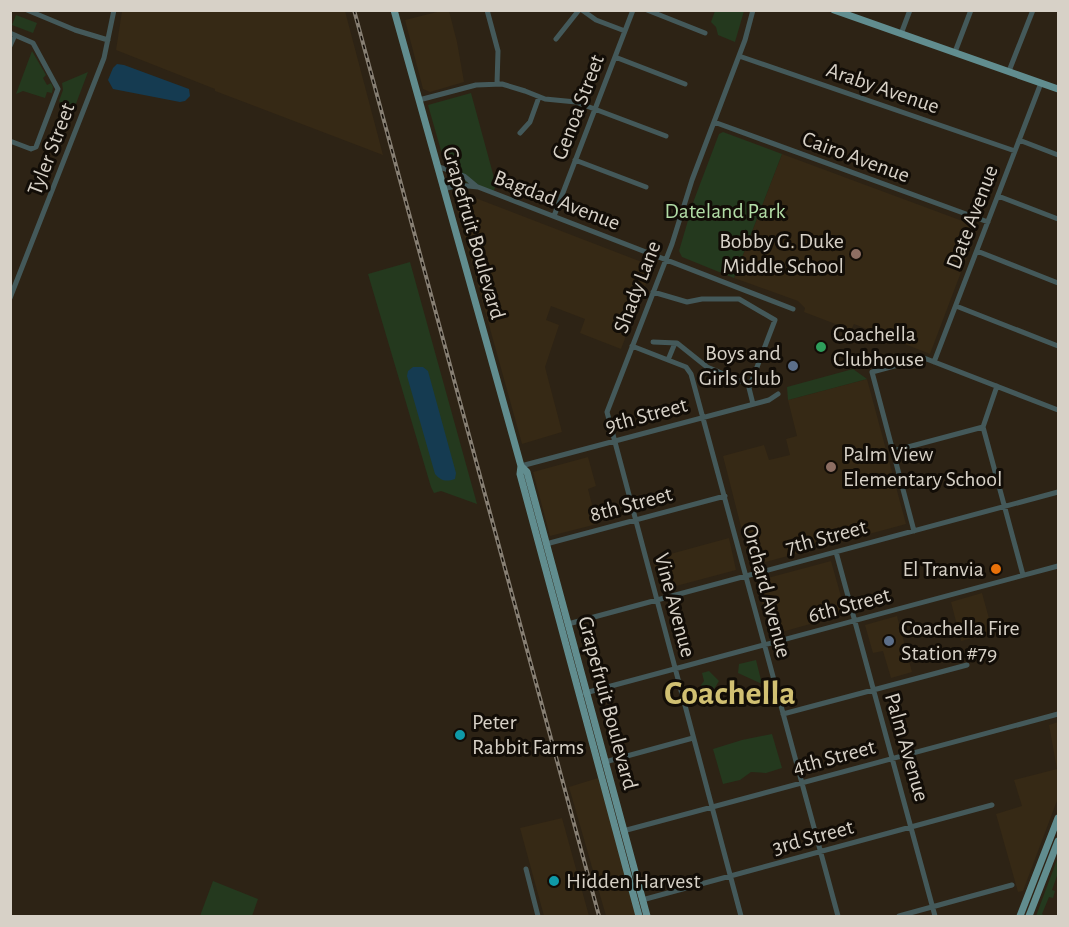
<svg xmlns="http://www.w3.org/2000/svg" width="1069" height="927" font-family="'Alegreya Sans',sans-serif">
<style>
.built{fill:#362915}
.green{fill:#24391e}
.water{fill:#153b51}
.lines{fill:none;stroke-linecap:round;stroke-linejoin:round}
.minor{stroke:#44595a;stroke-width:5}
.major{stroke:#618d8f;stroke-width:7}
.rail-casing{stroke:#877f73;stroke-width:4}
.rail{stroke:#120d07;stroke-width:1.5;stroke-dasharray:4.5;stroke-linecap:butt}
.education-dot{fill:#8d6e63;stroke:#120d07;stroke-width:2}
.leisure-dot{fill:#2e9e5b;stroke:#120d07;stroke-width:2}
.service-dot{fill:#5c6f8a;stroke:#120d07;stroke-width:2}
.food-dot{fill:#e8710a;stroke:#120d07;stroke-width:2}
.culture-dot{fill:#0f9aa8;stroke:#120d07;stroke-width:2}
.labels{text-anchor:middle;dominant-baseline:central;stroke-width:6;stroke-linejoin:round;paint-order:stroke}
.street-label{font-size:22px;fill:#d7d1c7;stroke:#120d07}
.park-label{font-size:22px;fill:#b2dda6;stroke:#120d07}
.poi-label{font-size:22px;fill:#d7d1c7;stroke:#120d07;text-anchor:start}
.town-label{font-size:34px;font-weight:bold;fill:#d1c072;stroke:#120d07}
</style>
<rect width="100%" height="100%" fill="#2d2315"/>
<path class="built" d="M122 11H345L383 155 215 91V89L116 50Z
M441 11H449L457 42 464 82 430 92 423 89 405 20Z
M782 154 976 226 977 230 930 354 854 324 851 330 804 312 805 308 798 301 734 278Z
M465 194 647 264 651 271 621 349 580 333 585 319 551 306 546 320 559 325 545 367 562 432 522 444 454 199 456 196Z
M867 379 906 524 751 566 723 456 764 445 769 460 790 455 786 439 797 436 788 400Z
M588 457 596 486 588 489 597 524 550 536 533 472Z
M729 538 736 570 661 590 652 559Z
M831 561 846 614 771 635 756 581Z
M982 593 993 633 961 641 951 602Z
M897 616 912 672 891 678 883 651 873 653 865 625Z
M1058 722V798L1023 891 1018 892 996 814 1022 806 1014 780 1057 769 1049 725Z
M598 778 618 846 636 916H606L569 787Z
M562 818 589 916H544L520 828Z"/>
<path class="green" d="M715 11H744L735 42 718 35 716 27 711 22Z
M16 15 37 23 33 33 12 25Z
M32 51 46 75 43 78 47 85 51 83 53 87 52 93 47 92 45 98 23 91 16 94Z
M88 72 74 109 67 113 59 101 63 90 62 83Z
M471 93 496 185 493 193 448 175 428 105Z
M723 132 782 154 734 278 682 257 679 251 694 200 719 134Z
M410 262 477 504 441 491 434 493 431 487 368 274Z
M853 369 867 379 788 400 787 387Z
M756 660 762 684 738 673 739 664Z
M709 671 719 681 711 694 707 691 703 692 701 685 704 681 702 673Z
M772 734 782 768 766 773 751 772 740 780 723 784 713 749 742 740Z
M1058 857V873L1052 890 1055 891 1053 898 1049 897 1042 914 1045 916H1036Z
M213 881 258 899 252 916H200Z"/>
<path class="water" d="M117 64 124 65 189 89 190 96 185 101 180 102 113 89 108 80 113 68Z
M413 367H423L428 371 456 473 455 479C446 482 441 481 435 474L407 376 408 371Z"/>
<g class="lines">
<path class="minor" d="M27 10 75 30 108 40
M487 10 498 51 497 84
M582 10 596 20 625 31
M647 10 705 33
M10 33 33 43 58 89 36 147 31 149 10 141
M901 34 910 10
M556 39 579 10
M10 46 15 35
M955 52 971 10
M739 56 1015 151
M615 57 685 84
M1009 71 1033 10
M419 100 476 85 502 84 525 91 545 99 576 102 666 136
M714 122 988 222
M520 133 530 122 539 97
M1019 140 1058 155
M575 160 646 187
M437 166 464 176 476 186
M443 189 459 185 478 187 793 309
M998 196 1058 219
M554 216 633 10
M977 251 1058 283
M653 292 687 302 702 299H739L775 320 749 388 753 404
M10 298 104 58 114 10
M956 306 1058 346
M653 342 677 343 707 367 750 385
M632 346 686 367 691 374 838 916
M668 360 675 343
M934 362 1041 83
M997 386 983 427 1023 575
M893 451 983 427
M521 466 769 400 778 394
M914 531 872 372 924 358 1058 410
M546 544 725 496
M836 552 935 916
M568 624 1058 492
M585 693 1058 566
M783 714 967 665
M605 762 693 738
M623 831 1058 714
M526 869 538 916
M642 900 992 805
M741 916 607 412 672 244 692 180 745 40 753 10
M899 916 1012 885"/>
<path class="major" d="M394 10 521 466 520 474 639 916
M834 10 1058 89
M521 466 527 472 647 916
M1020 916 1058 818
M1029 916 1058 841"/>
<defs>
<path id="rail" d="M354 10 599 916"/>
</defs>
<use href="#rail" class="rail-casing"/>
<use href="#rail" class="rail"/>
</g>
<g class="education-dot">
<circle cx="856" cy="254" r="6"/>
<circle cx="831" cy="467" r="6"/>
</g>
<circle class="leisure-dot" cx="821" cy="347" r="6"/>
<g class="service-dot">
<circle cx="793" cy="366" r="6"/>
<circle cx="889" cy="641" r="6"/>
</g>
<circle class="food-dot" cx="996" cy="569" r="6"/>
<g class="culture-dot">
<circle cx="460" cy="735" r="6"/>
<circle cx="554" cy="881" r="6"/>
</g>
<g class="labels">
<g class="street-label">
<text transform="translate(883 88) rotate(19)">Araby Avenue</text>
<text transform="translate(578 107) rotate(-69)">Genoa Street</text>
<text transform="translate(51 149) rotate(-69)">Tyler Street</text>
<text transform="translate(856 157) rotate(20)">Cairo Avenue</text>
<text transform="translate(557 200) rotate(21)">Bagdad Avenue</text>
<text transform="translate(972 217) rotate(-69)">Date Avenue</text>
<text transform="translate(474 233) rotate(74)">Grapefruit Boulevard</text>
<text transform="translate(637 287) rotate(-69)">Shady Lane</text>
<text transform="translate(646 415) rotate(-15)">9th Street</text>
<text transform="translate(631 504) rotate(-15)">8th Street</text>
<text transform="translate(826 537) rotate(-15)">7th Street</text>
<text transform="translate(767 591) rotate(75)">Orchard Avenue</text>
<text transform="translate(675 605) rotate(75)">Vine Avenue</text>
<text transform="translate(849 605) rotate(-15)">6th Street</text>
<text transform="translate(608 703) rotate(75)">Grapefruit Boulevard</text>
<text transform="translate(907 747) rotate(74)">Palm Avenue</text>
<text transform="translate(834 757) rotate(-15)">4th Street</text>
<text transform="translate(813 837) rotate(-15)">3rd Street</text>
</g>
<g class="park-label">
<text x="725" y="211">Dateland Park</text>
</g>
<g class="poi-label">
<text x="844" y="241" text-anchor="end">Bobby G. Duke<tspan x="844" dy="25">Middle School</tspan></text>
<text x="833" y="334">Coachella<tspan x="833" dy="25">Clubhouse</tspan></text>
<text x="781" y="353" text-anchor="end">Boys and<tspan x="781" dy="25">Girls Club</tspan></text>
<text x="843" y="454">Palm View<tspan x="843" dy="25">Elementary School</tspan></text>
<text x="984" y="569" text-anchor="end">El Tranvia</text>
<text x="901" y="628">Coachella Fire<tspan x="901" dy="25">Station #79</tspan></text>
<text x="472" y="722">Peter<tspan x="472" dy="25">Rabbit Farms</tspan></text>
<text x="566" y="881">Hidden Harvest</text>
</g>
<g class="town-label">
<text x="730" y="694">Coachella</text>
</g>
</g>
<rect width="1069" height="927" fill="none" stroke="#d7d1c7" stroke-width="24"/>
</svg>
